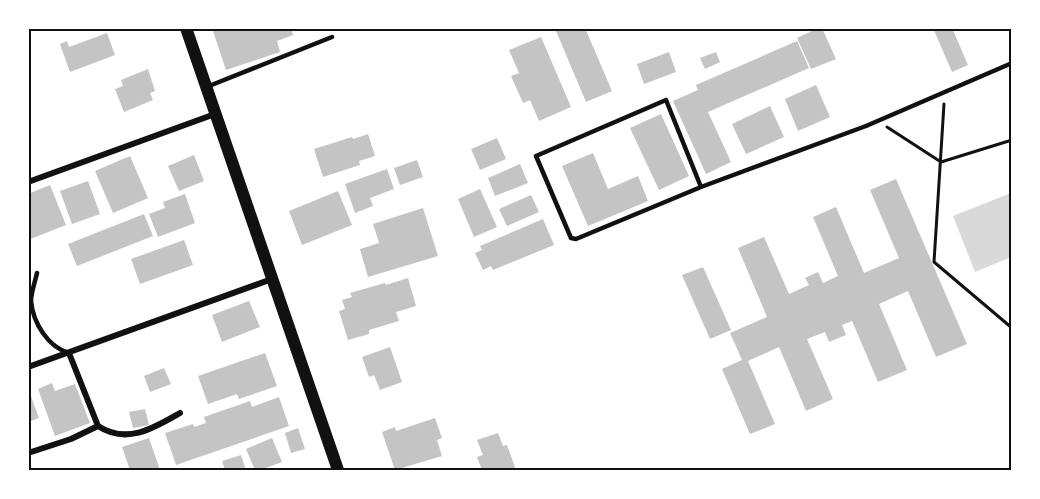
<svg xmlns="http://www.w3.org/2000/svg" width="1040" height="499" font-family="Mulish,sans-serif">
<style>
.water{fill:#d9d9d9}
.building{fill:#c4c4c4}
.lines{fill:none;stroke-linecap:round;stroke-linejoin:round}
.path{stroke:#111;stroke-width:3}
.service{stroke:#111;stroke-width:4.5}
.minor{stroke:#111;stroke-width:6}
.secondary{stroke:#111;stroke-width:12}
.neatline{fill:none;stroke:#111;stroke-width:2}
</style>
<rect width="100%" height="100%" fill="#fff"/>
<path class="water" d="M1011 193V257L975 272 953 216Z"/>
<path class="building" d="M212 28H291L293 35 277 41 280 52 226 70Z
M563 28H585L612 91 586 102 556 31Z
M818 28H822L836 59 811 69 797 38Z
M933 28H952L968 65 952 72Z
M107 33 115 55 70 72 60 44 67 41 69 47Z
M541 37 571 107 539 121 530 100 523 103 511 76 519 73 509 50Z
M797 41 809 68 708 112 731 162 706 174 673 101 698 90 696 85Z
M669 52 676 72 644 84 637 64Z
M716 52 720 62 705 69 700 58Z
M148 69 155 91 150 93 153 100 124 112 115 89 123 86 121 80Z
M816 85 830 117 798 131 785 99Z
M770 106 784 137 746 154 732 124Z
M661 114 689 176 659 190 630 128Z
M368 134 375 156 359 161 360 165 323 177 314 149 352 137 353 139Z
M497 138 506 159 480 170 471 149Z
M593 153 608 189 638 176 648 201 588 226 562 166Z
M194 155 204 181 179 191 168 166Z
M130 156 148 198 113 213 95 171Z
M417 160 423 177 400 185 394 168Z
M520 164 528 183 495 196 488 178Z
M387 169 394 189 370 198 373 206 355 213 345 184Z
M896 179 967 344 936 357 908 291 879 304 907 370 878 382 852 321 842 325 846 335 829 342 825 332 807 339 833 399 806 411 779 347 748 361 775 424 750 434 722 369 742 360 730 333 767 317 738 248 764 237 789 294 809 285 805 278 818 272 823 283 838 276 813 217 836 207 864 273 899 258 870 190Z
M88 181 100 214 72 224 60 191Z
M50 185 66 225 28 240V194Z
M480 189 497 227 474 237 458 199Z
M338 191 352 225 302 245 289 211Z
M185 194 195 223 158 237 149 214 165 208 163 202Z
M531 195 539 212 507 226 499 209Z
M423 208 438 256 368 277 360 249 379 243 373 224Z
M144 214 153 236 77 266 68 244Z
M543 219 554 245 493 270 491 266 483 270 475 253 482 250 480 246Z
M184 240 193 265 140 284 131 259Z
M703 267 731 330 710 339 682 275Z
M408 278 416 306 396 312 399 321 369 330V334L348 340 339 311 345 309 342 300 352 297 350 293 385 283 386 285Z
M249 301 260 327 222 342 212 315Z
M390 347 402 382 380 390 374 375 369 377 362 357Z
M265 353 277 386 239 399 237 394 208 404 198 376Z
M164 368 171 384 150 392 144 376Z
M52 383 55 391 75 384 90 423 55 436 38 389Z
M29 391 39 418 28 422V392Z
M279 397 289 426 176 465 165 433 193 424 194 427 206 423 204 417 250 401 252 407Z
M145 409 149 425 133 428 129 412Z
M435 418 442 438 437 440 442 456 395 470 382 432 395 427 396 431Z
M298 428 305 449 291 453 285 433Z
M498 433 503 446 507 445 516 470H482L477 457 483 455 477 440Z
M149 438 160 470H130L122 447Z
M272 438 282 462 260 470H255L246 449Z
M241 455 246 470H225L222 461Z"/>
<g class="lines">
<path class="path" d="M944 104 934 262 1012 328
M887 127 941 162 1012 140"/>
<path class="service" d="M209 86 332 37
M701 187 666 100 536 156 571 238 576 239 701 187 866 126 1012 63
M37 273C35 282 31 293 31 301 33 323 48 347 69 353"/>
<path class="minor" d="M28 182 215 114
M28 367 272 279
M98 426C127 445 154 428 180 413
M28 453 71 439 98 426 69 353"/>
<path class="secondary" d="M186 28 338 470"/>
</g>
<rect width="1040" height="499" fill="none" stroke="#ffffff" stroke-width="60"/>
<rect x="30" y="30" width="980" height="439" class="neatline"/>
</svg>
